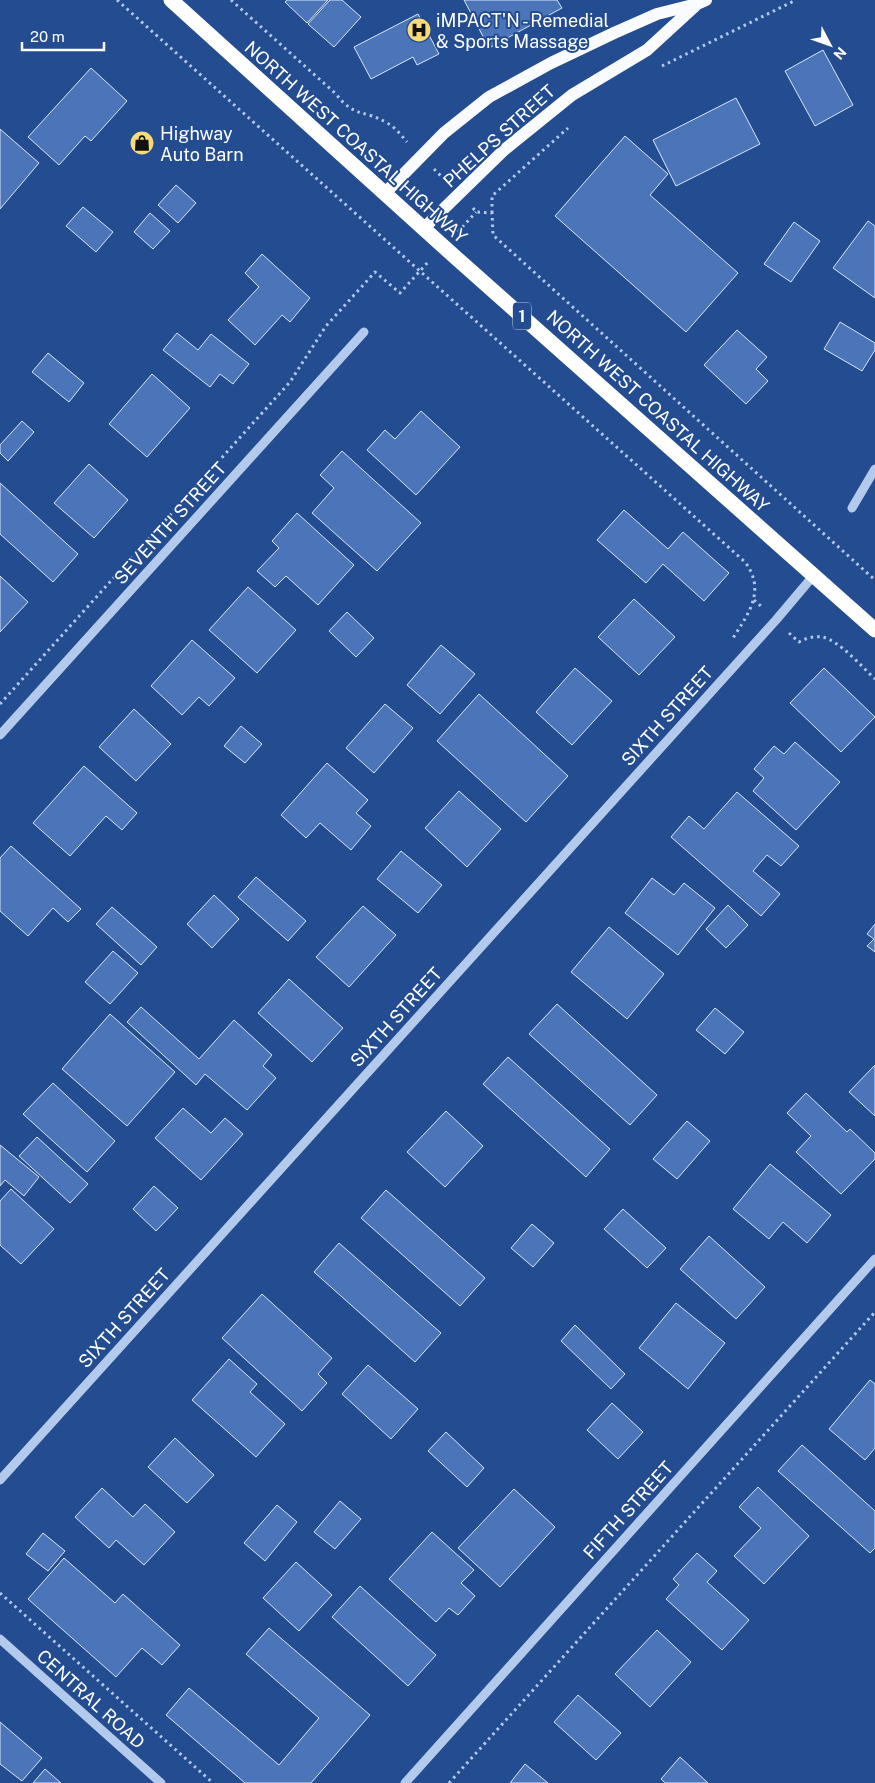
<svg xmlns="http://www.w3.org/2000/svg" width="875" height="1783" font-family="'Public Sans',sans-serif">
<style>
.building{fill:#4b75b8;stroke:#d9e6f9}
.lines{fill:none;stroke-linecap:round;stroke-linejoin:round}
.path{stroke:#b4caec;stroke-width:3;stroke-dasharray:2.5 4;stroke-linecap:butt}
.minor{stroke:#b4caec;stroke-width:9}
.major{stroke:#fafbff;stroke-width:12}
.highway{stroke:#fff;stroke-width:15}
.labels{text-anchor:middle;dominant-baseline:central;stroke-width:4;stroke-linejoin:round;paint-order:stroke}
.shield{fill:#234c91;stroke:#bdc9de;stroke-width:1}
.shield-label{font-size:16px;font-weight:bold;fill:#fff}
.poi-label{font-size:18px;fill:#fff;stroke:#234c91;text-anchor:start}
.street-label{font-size:18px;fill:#fff;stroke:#234c91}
</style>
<rect width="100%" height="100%" fill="#234c91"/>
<path class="building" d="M287 0H328L307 23 285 2Z
M330 0H342L361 17 334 47 308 24Z
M464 0H557L562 8 489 48Z
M418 14 439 54 417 65 413 57 371 79 354 47Z
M823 50 853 105 815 126 785 71Z
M91 68 127 101 91 141 85 136 59 165 28 137Z
M736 98 760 144 676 186 653 140Z
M0 129 39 163 0 209Z
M625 136 668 174 650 195 738 273 686 332 555 216Z
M176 185 196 203 178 223 158 205Z
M83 207 113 232 96 252 66 226Z
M150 213 170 231 153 249 134 232Z
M868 221 875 226V298L833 268Z
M794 222 820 241 791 282 764 264Z
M262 254 310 298 290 322 282 315 255 345 228 320 259 287 245 273Z
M840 322 875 343V350L862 371 824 349Z
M737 330 767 357 756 369 768 381 746 404 704 365Z
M177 333 198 350 211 334 249 364 233 384 220 374 210 387 163 350Z
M48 353 84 383 69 402 32 372Z
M152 374 190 408 147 457 109 424Z
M421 411 460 447 416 495 367 450 385 430 395 439Z
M22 421 34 432 8 461 0 453V445Z
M342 451 421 523 377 571 312 513 334 488 320 475Z
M89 464 128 500 94 538 54 503Z
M0 483 78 554 53 582 0 534Z
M624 510 668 549 683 532 729 573 704 601 663 564 646 583 597 540Z
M297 513 354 565 318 605 286 576 275 587 257 571 279 548 272 541Z
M0 576 28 602 0 632Z
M248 587 296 630 257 673 209 630Z
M634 599 675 637 639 675 598 637Z
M347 612 374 638 356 657 329 631Z
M192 640 235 678 209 706 199 697 182 715 151 686Z
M441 645 475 674 440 714 407 685Z
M575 668 612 701 572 745 536 712Z
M824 668 875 717 841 752 790 703Z
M479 694 568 776 526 822 437 741Z
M385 704 413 728 374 773 346 748Z
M134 709 171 744 136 781 99 747Z
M241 726 262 744 245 763 224 746Z
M795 742 840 782 796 830 753 791 764 778 754 769 774 746 784 754Z
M327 763 368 800 356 813 371 826 351 850 320 823 306 838 281 815Z
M84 766 137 813 122 830 106 816 70 856 33 823Z
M459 791 501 829 467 867 425 828Z
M737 792 799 846 781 866 767 855 753 871 780 894 761 916 671 837 689 816 704 829Z
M11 846 81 909 68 922 53 908 28 936 0 911V858Z
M401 851 442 885 418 913 377 879Z
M256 877 306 921 288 941 238 897Z
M652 878 674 895 684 883 715 908 678 955 625 913Z
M214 895 239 919 212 948 187 924Z
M728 905 748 925 726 948 706 929Z
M363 906 396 935 349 987 316 957Z
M112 907 157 947 141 965 96 924Z
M875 924V952L867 946 874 939 867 934Z
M609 927 664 974 627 1019 571 972Z
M113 951 138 973 110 1004 85 982Z
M289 979 343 1028 312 1062 258 1013Z
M557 1004 657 1095 630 1125 529 1034Z
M141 1007 199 1059 234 1020 272 1055 263 1066 276 1078 247 1110 205 1074 196 1085 127 1022Z
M715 1008 744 1032 725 1054 696 1030Z
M110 1014 175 1072 127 1126 62 1069Z
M508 1057 610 1149 586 1177 483 1084Z
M875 1065V1116L849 1092Z
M53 1083 115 1141 87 1172 23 1114Z
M806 1093 847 1132 850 1129 875 1153V1159L841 1194 796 1152 811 1136 787 1113Z
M183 1108 211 1133 225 1118 243 1134 201 1180 155 1138Z
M446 1111 483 1146 445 1187 407 1152Z
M687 1121 710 1141 677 1179 653 1159Z
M37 1137 88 1184 70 1203 19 1156Z
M0 1145 39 1177 24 1196 5 1180 0 1186Z
M770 1164 831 1215 807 1243 783 1222 769 1239 733 1209Z
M154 1186 178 1208 156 1231 133 1209Z
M11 1189 54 1229 21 1264 0 1245V1201Z
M386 1190 485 1278 460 1306 361 1218Z
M623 1209 666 1248 647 1268 604 1229Z
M532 1224 554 1243 533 1267 511 1248Z
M709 1236 765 1287 736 1319 680 1269Z
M339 1243 441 1333 415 1362 314 1272Z
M262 1294 332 1358 318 1374 327 1383 302 1411 222 1338Z
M676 1303 725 1343 688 1389 639 1348Z
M575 1325 625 1374 611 1389 561 1341Z
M229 1359 257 1384 250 1392 285 1424 256 1457 192 1400Z
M368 1365 418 1409 391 1439 342 1394Z
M870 1380 875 1384V1448L865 1460 829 1429Z
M612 1403 643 1432 618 1459 587 1430Z
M446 1432 484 1468 467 1487 428 1451Z
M175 1438 214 1475 187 1503 148 1467Z
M802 1445 875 1511V1548L870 1553 778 1471Z
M758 1487 809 1536 764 1584 734 1556 761 1528 739 1507Z
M102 1488 133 1517 145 1504 175 1532 144 1565 116 1540 109 1548 75 1517Z
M514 1489 555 1527 500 1587 458 1548Z
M340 1501 361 1519 335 1549 314 1532Z
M277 1505 297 1522 265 1561 244 1543Z
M432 1532 474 1570 461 1583 475 1596 458 1615 449 1608 436 1622 389 1579Z
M43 1533 65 1551 48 1571 26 1554Z
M697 1553 717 1571 707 1582 749 1620 722 1650 666 1599 679 1585 673 1579Z
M64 1558 115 1603 123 1594 180 1645 162 1665 142 1648 116 1677 28 1599Z
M296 1562 332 1595 299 1631 263 1598Z
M360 1586 436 1655 408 1686 332 1617Z
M269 1628 370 1715 311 1783H245L166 1715 189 1688 279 1765 319 1718 246 1654Z
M657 1630 691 1662 650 1707 615 1674Z
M578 1695 621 1733 596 1760 554 1722Z
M0 1722 42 1758 22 1781 0 1764Z
M680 1757 708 1783H665L661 1779Z
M525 1764 548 1783H510Z
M45 1769 61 1783H33Z"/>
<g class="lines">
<path class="path" d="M117 0 745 562C766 590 749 613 733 638
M231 0 336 94C355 119 365 109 387 123 395 127 401 135 407 142
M662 66 796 0
M434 169 446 181
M473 208 476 212 492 213 493 235 875 580
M492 213V196L568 128
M458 232 476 212
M754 600 763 608
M789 633 799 642C806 638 814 636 822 637 839 640 862 667 875 679
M0 704 290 382 326 326 375 272 400 293 429 261
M0 1593 213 1783
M449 1783 875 1312"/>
<path class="minor" d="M852 508 875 469
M0 735 364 332
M0 1480 776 620 814 575
M0 1639 161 1783
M405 1783 875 1259"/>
<path class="major" d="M386 192 444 133 489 97 551 63 614 33 657 14 697 4 706 0
M424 228 504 150 572 95 647 50 695 6"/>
<path class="highway" d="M171 0 454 256 875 630"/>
</g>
<defs>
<symbol id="hospital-disc" viewBox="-11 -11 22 22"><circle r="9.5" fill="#f8da77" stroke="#234c91"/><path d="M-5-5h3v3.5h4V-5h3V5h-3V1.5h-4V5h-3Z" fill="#111"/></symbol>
<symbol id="shop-disc" viewBox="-11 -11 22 22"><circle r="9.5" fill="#f8da77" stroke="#234c91"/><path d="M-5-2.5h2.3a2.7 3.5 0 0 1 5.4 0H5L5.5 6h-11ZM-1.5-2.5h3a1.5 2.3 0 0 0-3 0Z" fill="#111"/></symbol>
</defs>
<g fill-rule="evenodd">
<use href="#hospital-disc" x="405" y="16" width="28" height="28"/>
<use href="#shop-disc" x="128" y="129" width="28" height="28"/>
</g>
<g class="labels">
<rect class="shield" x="513" y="302.5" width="18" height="27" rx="4"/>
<g class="shield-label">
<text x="522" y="316">1</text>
</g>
<g class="poi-label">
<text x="436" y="20">iMPACT'N - Remedial<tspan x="436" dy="21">&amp; Sports Massage</tspan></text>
<text x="160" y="133">Highway<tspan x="160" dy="21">Auto Barn</tspan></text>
</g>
<g class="street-label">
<text transform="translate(499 136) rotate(-42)">PHELPS STREET</text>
<text transform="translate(356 142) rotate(42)">NORTH WEST COASTAL HIGHWAY</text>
<text transform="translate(658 411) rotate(42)">NORTH WEST COASTAL HIGHWAY</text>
<text transform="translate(170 523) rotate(-48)">SEVENTH STREET</text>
<text transform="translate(667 716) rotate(-48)">SIXTH STREET</text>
<text transform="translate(396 1017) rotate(-48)">SIXTH STREET</text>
<text transform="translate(124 1318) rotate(-48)">SIXTH STREET</text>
<text transform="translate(628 1510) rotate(-48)">FIFTH STREET</text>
<text transform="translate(91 1699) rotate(42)">CENTRAL ROAD</text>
</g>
</g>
<g transform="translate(830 45) rotate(131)" stroke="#234c91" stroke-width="4" paint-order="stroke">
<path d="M0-4L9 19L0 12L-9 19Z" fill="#ffffff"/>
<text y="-8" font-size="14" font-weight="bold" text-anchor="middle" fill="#ffffff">N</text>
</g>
<path d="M22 42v8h82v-8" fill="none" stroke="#ffffff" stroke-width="2.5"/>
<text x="30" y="42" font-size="15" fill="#ffffff" stroke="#234c91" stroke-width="4" paint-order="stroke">20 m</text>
</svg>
